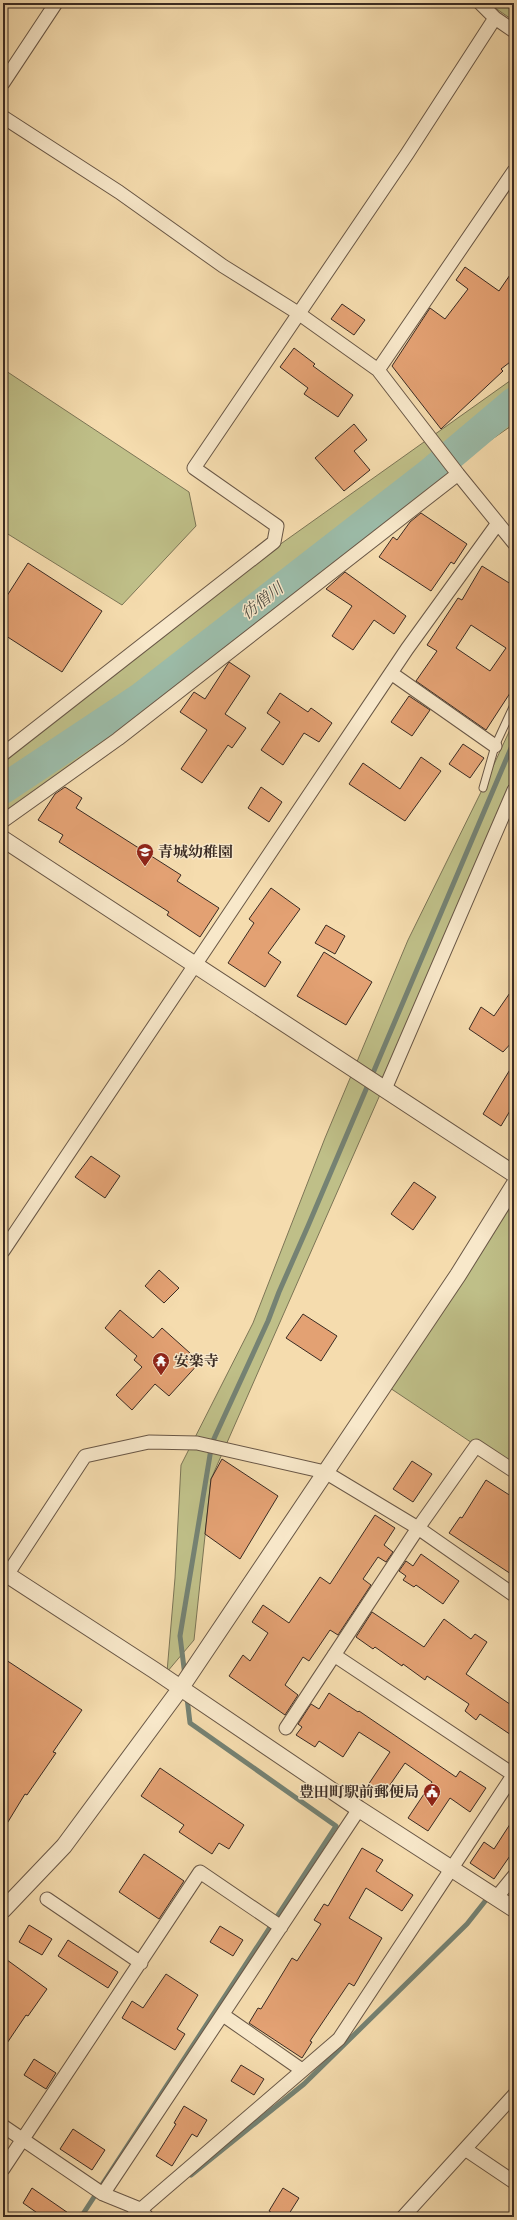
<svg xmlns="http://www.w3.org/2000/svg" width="517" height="2220" font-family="'IM FELL English','Noto Serif JP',serif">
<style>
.green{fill:#bfbf88;stroke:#7c7556}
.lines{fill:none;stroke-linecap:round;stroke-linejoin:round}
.stream{stroke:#758273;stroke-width:5}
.river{stroke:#9cbca9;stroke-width:30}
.building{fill:#e3a173;stroke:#3a2b23;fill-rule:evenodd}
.service-casing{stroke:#695746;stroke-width:9}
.minor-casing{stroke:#695746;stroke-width:15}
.tertiary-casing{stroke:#695746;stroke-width:18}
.service{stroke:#f8e8ca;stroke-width:7}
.minor{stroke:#f8e8ca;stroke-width:13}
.tertiary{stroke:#f8e8ca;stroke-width:16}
.labels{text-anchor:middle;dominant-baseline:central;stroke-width:3;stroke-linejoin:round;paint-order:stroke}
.poi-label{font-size:15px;font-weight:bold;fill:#3a2b23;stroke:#f8e8ca;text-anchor:start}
.water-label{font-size:16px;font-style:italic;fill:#524f44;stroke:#f8e8ca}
</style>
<rect width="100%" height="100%" fill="#f5dcae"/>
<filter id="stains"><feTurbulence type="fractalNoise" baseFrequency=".005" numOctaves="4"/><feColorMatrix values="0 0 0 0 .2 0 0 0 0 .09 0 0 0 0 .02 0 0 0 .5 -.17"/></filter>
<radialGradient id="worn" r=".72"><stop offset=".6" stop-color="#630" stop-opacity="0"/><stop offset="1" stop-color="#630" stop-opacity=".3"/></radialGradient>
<path class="green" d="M488 3H514V21Z
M3 369 189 492 196 526 122 605 3 531Z
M514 378V424L446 471 402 518 3 819V763L178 617Z
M514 721V790L211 1479 194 1640 167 1672 175 1578 181 1465 253 1323 325 1138 408 940 483 788Z
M514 1185V1471L384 1384Z"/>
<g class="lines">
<path class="stream" d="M185 1676 180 1636 212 1443 268 1321 279 1292 308 1226 514 741
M191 2175 304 2084 467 1924 490 1895
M81 2217 336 1826 190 1723 187 1698"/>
<path class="river" d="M3 789 140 698 431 472 514 402"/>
</g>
<path class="building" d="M465 267 499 291 514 269V359L501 369 503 371 441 429 392 366 430 308 445 319 468 289 456 280Z
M342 304 365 320 354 335 331 319Z
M294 348 315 364 313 366 353 395 338 417 304 394 308 388 280 367Z
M354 424 367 440 354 451 370 470 344 491 315 458Z
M421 513 467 544 454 564 451 562 431 591 379 557 393 537 397 540 410 522Z
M28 563 102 611 62 672 3 634V602Z
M482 566 514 586V687L486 730 416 681 437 651 427 645 458 598 462 600ZM471 625 506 648 490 671 456 648Z
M345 572 406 616 394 634 374 620 353 650 332 636 352 606 326 589Z
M229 662 250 676 225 714 246 728 232 748 228 745 202 783 181 769 207 730 180 712 194 692 205 699Z
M280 693 308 712 311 708 332 723 319 742 304 733 283 765 261 750 280 722 267 713Z
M409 696 430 710 412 736 391 722Z
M463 744 484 758 470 778 449 764Z
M421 757 441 771 405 821 349 784 363 763 400 789Z
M65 787 82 798 76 808 181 875 177 881 219 908 200 937 167 915 169 912 59 842 63 835 38 820 55 794Z
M261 787 282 802 269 822 248 808Z
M271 888 300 909 268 953 281 962 265 987 228 963 254 923 249 919Z
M326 925 345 936 335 954 315 943Z
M324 952 372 982 346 1025 297 996Z
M514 987V1040L503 1052 469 1029 481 1007 494 1016Z
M514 1063V1104L501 1126 483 1114Z
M91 1156 120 1176 105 1198 75 1177Z
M414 1182 436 1197 413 1230 391 1214Z
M159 1270 179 1288 164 1303 145 1286Z
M120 1310 153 1338 162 1328 200 1362 169 1396 155 1384 132 1410 116 1395 142 1367 134 1360 137 1356 105 1328Z
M303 1314 337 1336 321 1361 286 1338Z
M222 1459 278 1496 240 1559 205 1534 211 1479Z
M412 1461 432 1474 413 1502 393 1489Z
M486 1480 514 1498V1576L449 1533 460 1517 462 1518Z
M375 1515 395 1528 384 1545 393 1552 386 1562 378 1557 363 1579 371 1585 338 1635 330 1630 309 1661 303 1657 285 1685 298 1695 285 1715 229 1676 243 1655 250 1661 268 1633 252 1622 263 1605 289 1623 320 1577 330 1584Z
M421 1554 459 1581 443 1604 416 1585 414 1587 403 1580 406 1576 399 1571 406 1561 413 1566Z
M372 1612 424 1647 444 1619 471 1639 475 1634 487 1642 466 1674 514 1707V1737L480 1714 476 1720 465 1711 469 1704 427 1676 425 1680 403 1664 402 1666 375 1647 373 1649 356 1637Z
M3 1658 82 1710 53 1752 56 1753 27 1795 25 1794 3 1830Z
M329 1693 358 1712 359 1711 456 1777 460 1771 486 1788 470 1812 450 1798 428 1831 408 1818 432 1782 405 1763 383 1795 368 1785 390 1752 359 1732 343 1757 319 1741 315 1747 296 1735 302 1727 298 1724 311 1704 319 1709Z
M160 1768 244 1825 229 1849 219 1843 212 1854 179 1832 184 1825 141 1796Z
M514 1818V1850L494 1879 470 1863 484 1842 494 1849Z
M362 1848 383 1860 376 1871 413 1895 402 1911 366 1888 349 1918 382 1938 354 1986 349 1983 310 2041 312 2042 302 2058 249 2023 258 2008 261 2009 292 1958 297 1961 321 1924 314 1920 324 1904 328 1906Z
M144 1854 184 1881 159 1919 119 1892Z
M29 1925 52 1939 42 1955 19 1942Z
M220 1926 243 1940 233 1956 210 1942Z
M68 1940 118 1972 108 1988 58 1956Z
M3 1957 47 1989 28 2016 26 2015 3 2049Z
M166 1974 198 1995 177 2029 185 2034 175 2050 122 2018 132 2001 143 2008Z
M34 2059 56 2073 46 2089 24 2075Z
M241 2065 264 2079 254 2095 231 2081Z
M184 2106 207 2120 197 2137 192 2134 172 2166 156 2156 176 2124 174 2123Z
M73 2129 105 2150 92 2170 60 2149Z
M32 2188 74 2217H43L23 2203Z
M283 2188 299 2198 287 2217H279L269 2211Z"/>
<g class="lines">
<defs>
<path id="service" d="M483 788 495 746 514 705"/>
<path id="minor" d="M480 3 495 18 514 31
M3 83 56 3
M3 117 119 192 223 266 298 313 378 370 458 474 514 543
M378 370 514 171
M391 673 495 746
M3 754 274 542 277 526 194 468 407 154 495 18
M3 821 118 739 458 474
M385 1089 514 790
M3 1251 407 649 498 523
M7 1575 85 1456 149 1442 197 1443 325 1472 418 1528 514 1595
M334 1655 514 1775
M286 1728 418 1528 476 1446 514 1471
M496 1898 514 1876
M47 1899 141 1963
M223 2015 302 2070
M3 2126 103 2194 140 2209 147 2217
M465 2149 514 2182
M3 2169 200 1872 281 1927
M103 2194 359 1809
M132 2217 339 2039 514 1774
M403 2217 514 2095"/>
<path id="tertiary" d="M3 839 514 1174
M3 1572 154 1670 359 1809 514 1909
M3 1910 64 1846 180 1689 458 1275 514 1185"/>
</defs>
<use href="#service" class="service-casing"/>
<use href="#minor" class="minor-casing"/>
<use href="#tertiary" class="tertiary-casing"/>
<use href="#service" class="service"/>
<use href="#minor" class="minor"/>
<use href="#tertiary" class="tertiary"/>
</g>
<defs>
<symbol id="school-pin" viewBox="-11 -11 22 30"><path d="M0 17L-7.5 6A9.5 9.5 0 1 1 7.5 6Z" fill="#8f2418" stroke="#f8e8ca"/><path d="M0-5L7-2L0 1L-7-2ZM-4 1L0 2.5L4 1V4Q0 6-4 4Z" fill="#fff"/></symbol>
<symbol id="temple-pin" viewBox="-11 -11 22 30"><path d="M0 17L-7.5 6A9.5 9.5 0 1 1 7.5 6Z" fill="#8f2418" stroke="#f8e8ca"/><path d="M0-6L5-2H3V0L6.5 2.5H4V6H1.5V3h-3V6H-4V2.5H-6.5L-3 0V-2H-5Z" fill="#fff"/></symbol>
<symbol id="civic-pin" viewBox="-11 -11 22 30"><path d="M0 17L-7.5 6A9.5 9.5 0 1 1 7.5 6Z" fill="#8f2418" stroke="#f8e8ca"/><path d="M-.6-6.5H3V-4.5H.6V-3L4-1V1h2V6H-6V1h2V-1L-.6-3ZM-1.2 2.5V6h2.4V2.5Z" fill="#fff"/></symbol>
</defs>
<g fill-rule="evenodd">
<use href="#school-pin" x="135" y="842" width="20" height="27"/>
<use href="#temple-pin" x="151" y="1351" width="20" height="27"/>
<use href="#civic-pin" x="422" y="1782" width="20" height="27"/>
</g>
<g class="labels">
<g class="poi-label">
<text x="158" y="852">青城幼稚園</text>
<text x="174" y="1361">安楽寺</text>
<text x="419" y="1792" text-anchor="end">豊田町駅前郵便局</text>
</g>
<g class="water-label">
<text transform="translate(263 602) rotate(-38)">彷僧川</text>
</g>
</g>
<rect width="517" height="2220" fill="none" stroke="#f5dcae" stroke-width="16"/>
<rect x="4" y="4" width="509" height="2212" fill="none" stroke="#3a2b23" stroke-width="2"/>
<rect x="8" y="8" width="501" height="2204" fill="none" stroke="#3a2b23"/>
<rect width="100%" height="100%" filter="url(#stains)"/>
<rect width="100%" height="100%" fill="url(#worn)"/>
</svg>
